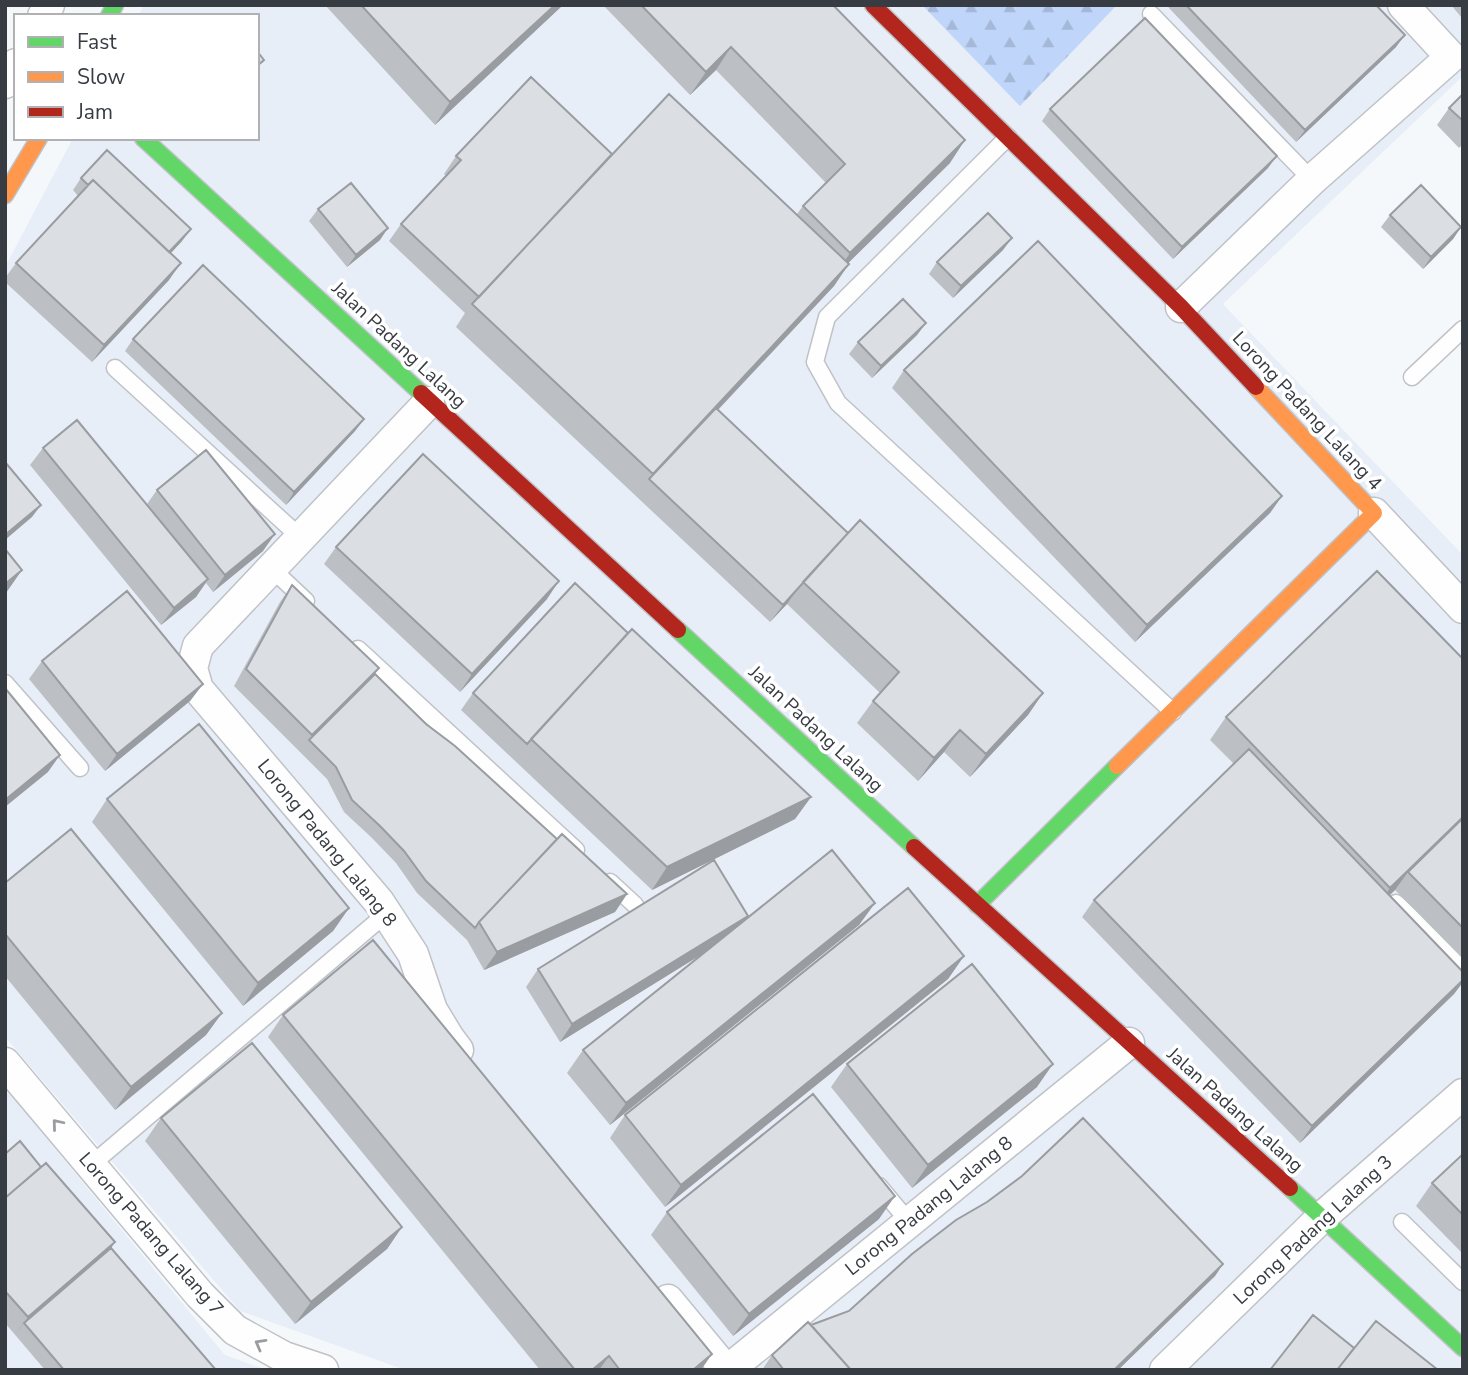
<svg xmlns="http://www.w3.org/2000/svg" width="1468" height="1375" font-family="'Nunito Sans',sans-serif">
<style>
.built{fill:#e8eef8}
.forest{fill:url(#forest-firs)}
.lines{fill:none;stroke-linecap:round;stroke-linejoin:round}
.lane-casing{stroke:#bfc2c7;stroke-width:19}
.street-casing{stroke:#bfc2c7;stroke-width:33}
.fast-casing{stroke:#bfc2c7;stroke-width:19}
.slow-casing{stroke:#bfc2c7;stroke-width:19}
.jam-casing{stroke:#bfc2c7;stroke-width:19}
.lane{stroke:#fefefe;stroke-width:16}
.street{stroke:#fefefe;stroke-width:30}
.fast{stroke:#63d668;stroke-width:16}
.slow{stroke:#ff974d;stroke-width:16}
.jam{stroke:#b3261e;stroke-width:16}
.wall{fill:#bcc0c4}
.shaded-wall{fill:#999ca0}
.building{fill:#dbdfe4;stroke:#999ca0;stroke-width:2}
.oneway{stroke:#9a9ca0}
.labels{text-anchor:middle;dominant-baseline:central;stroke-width:7;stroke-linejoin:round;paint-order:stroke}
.street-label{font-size:19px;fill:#373b42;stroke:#fff}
</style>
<defs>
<pattern id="forest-firs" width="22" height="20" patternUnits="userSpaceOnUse" patternTransform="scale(1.75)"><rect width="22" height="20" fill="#bfd5fa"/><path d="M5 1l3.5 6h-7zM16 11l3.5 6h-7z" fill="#a5b8d8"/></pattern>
</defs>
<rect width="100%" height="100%" fill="#f5f8fb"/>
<path class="built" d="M144 5H1463V76L1223 304 1463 555V1370H405L240 1311 5 1037V267L73 138H257V16H138Z
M9 1093 225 1355 267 1370H5V1094Z"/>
<path class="forest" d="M922 5H1117L1020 106Z"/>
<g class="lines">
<defs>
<path id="lane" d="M1151 14 1312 180
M1008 137 827 317 815 362 838 403 1173 712
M115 368 301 538
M1412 377 1463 329
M272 569 306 601
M358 649 576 850
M5 683 80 768
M610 882 635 905
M1396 903 1463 965
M91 1165 387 913
M879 1186 909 1222
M1402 1222 1463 1282"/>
<path id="street" d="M43 16 49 5
M5 83 16 64
M1181 307 1312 180 1451 57 1403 5
M429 402 198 646 192 668 198 689 379 902 413 954 432 1010 449 1038 458 1050
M1374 513 1463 608
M5 1063 200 1295 235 1330 284 1357 323 1370
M668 1300 726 1370
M728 1370 1129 1043
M1165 1370 1322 1217 1463 1094"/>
<path id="fast" d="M109 16 115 5
M143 138 421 393
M678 630 914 847
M977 905 1117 766
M1290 1188 1463 1348"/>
<path id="slow" d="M5 195 39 138
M1117 766 1374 513 1256 387"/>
<path id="jam" d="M873 5 1181 307 1256 387
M421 393 678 630
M914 847 1290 1188"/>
</defs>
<use href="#lane" class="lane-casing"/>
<use href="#street" class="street-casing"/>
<use href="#fast" class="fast-casing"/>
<use href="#slow" class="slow-casing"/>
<use href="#jam" class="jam-casing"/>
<use href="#lane" class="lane"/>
<use href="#street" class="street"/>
<use href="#fast" class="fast"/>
<use href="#slow" class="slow"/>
<use href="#jam" class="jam"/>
</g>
<path class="wall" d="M325 5H563L435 125Z
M603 5H833L950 163 848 263 834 286 718 410 848 533 1043 693 1028 715 970 777 944 752 918 781 857 723 873 701 880 693 787 604 770 622 456 327 465 313 389 241 401 224 446 176 444 174 456 156 612 154 797 214 803 206 826 183 716 70 690 95Z
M1167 5H1376L1396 47 1296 142 1169 8Z
M1451 5H1463L1462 18Z
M1463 94V144L1459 148 1437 125 1449 108Z
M1050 109 1268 168 1173 259 1042 121Z
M81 178 182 241 171 253 169 280 92 362 5 282V278L16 263 78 196 73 190Z
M318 209 380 240 347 267 309 221Z
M1390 215 1461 227 1453 239 1423 269 1381 227Z
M1003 250 953 298 929 274 937 262Z
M926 323 917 335 872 378 849 354 858 342Z
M133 339 364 419 355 431 286 505 125 351Z
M904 370 1282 496 1270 513 1135 642 892 388Z
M43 448 147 504 157 490 263 551 213 592 206 583 196 597 161 625 30 465Z
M336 547 547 599 460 692 324 564Z
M292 585 379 668 375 674 426 724 557 839 627 894 615 912 484 970 467 940 417 893 396 863 372 838 344 812 327 779 234 686 280 602Z
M628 633 811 797 795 819 652 890 461 710 473 693Z
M1463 659V959L1395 890 1389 895 1463 972V982L1454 994 1300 1143 1082 917 1094 900 1234 764 1210 740 1226 717Z
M42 661 203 684 190 701 105 771 29 679Z
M107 799 349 908 333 931 243 1006 92 822Z
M5 883 222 1013 206 1035 115 1110 5 976Z
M875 903 859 925 610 1125 567 1073 583 1050 704 953 560 1042 526 987 538 969 746 919Z
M964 956 948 979 665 1207 610 1138 625 1115Z
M283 1015 701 1370H540L268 1037Z
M847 1064 1037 1087 912 1188 831 1087Z
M161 1118 402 1227 387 1249 295 1324 145 1141Z
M5 1154 41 1167 115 1242 111 1248 216 1370H45L5 1323Z
M1463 1154V1254L1416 1206 1432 1183Z
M667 1212 879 1219 733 1336 651 1235Z
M1223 1264 1215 1276 1118 1370H762L772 1355 811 1325Z"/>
<path class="shaded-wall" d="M555 5H563L435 125 450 102Z
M1405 35 1396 47 1296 142 1305 130Z
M731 47 716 70 690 95 706 72Z
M965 140 950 163 835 276 850 253Z
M1277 156 1268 168 1173 259 1182 247Z
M1461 227 1453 239 1423 269 1431 257Z
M388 228 380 240 347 267 356 255Z
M191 229 182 241 156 269 165 256Z
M1012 238 1003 250 953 298 961 286Z
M181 263 169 280 92 362 104 345Z
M849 264 834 286 651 481 649 479 653 474Z
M926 323 917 335 872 378 881 366Z
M364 419 355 431 286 505 294 492Z
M1282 496 1270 513 1135 642 1147 625Z
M41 505 32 517 5 540V535Z
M275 534 263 551 213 592 225 575Z
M22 570 6 593H5V584Z
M208 579 196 597 161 625 174 608Z
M559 581 547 599 460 692 472 674Z
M799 587 787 604 770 622 783 605Z
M203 684 190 701 105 771 117 754Z
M1043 693 1028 715 970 777 986 754Z
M960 730 944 752 918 781 934 758Z
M60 755 48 772 5 807V800Z
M811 797 795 819 652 890 667 867Z
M1463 817V824L1408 872 1395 890 1374 911 1390 888Z
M627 894 615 912 484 970 497 952Z
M875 903 859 925 610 1125 626 1103Z
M349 908 333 931 243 1006 258 983Z
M748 916 736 933 560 1042 572 1024Z
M964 956 948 979 665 1207 681 1185Z
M1463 980V982L1454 994 1300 1143 1312 1126Z
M222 1013 206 1035 115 1110 131 1087Z
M1053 1064 1037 1087 912 1188 928 1165Z
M895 1196 879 1219 733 1336 749 1314Z
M402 1227 387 1249 295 1324 311 1302Z
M115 1242 103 1260 24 1323 15 1335 28 1317Z
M1223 1264 1215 1276 1118 1370H1114Z
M712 1354 701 1370H693Z
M609 1356 599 1370H592Z"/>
<path class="building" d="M361 5H555L450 102Z
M641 5H833L965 140 850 253 803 206 845 164 731 47 706 72Z
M1186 5H1376L1405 35 1305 130Z
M1145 18 1277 156 1182 247 1050 109Z
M257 51 264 60 257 66Z
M531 77 612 154 479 297 401 224 461 160 456 156Z
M669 94 849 264 653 474 472 304Z
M1463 94V121L1449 108Z
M107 150 191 229 169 252 93 180 88 185 81 178Z
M93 180 181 263 104 345 16 263Z
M351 183 388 228 356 255 318 209Z
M1421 185 1461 227 1431 257 1390 215Z
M988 213 1012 238 961 286 937 262Z
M1038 241 1282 496 1147 625 904 370Z
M203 265 364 419 294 492 133 339Z
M903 299 926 323 881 366 858 342Z
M716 408 848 533 783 605 649 479Z
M77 420 208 579 174 608 43 448Z
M206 450 275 534 225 575 157 490Z
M423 454 559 581 472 674 336 547Z
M5 462 41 505 5 535Z
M860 520 1043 693 986 754 960 730 934 758 873 701 899 672 803 582Z
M5 549 22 570 5 584Z
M1377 571 1463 659V817L1390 888 1226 717Z
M575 583 628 633 527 744 473 693Z
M292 585 379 668 312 735 246 669Z
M127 591 203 684 117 754 42 661Z
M632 629 811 797 667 867 531 739Z
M375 674 426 724 455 746 557 839 479 922 475 928 426 881 404 851 380 826 352 800 336 767 309 740Z
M5 688 60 755 5 800Z
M199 724 349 908 258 983 107 799Z
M1249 749 1463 972V980L1312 1126 1094 900Z
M1463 818V928L1408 872Z
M71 829 222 1013 131 1087 5 934V883Z
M562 834 627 894 497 952 479 922Z
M832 850 875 903 626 1103 583 1050Z
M714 860 748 916 572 1024 538 969Z
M908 888 964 956 681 1185 625 1115Z
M373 940 712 1354 693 1370H620L609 1356 592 1370H575L283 1015Z
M972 964 1053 1064 928 1165 847 1064Z
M252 1043 402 1227 311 1302 161 1118Z
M813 1094 895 1196 749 1314 667 1212Z
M1083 1118 1223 1264 1114 1370H851L811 1325 849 1311 912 1254 956 1220 987 1202 1022 1176Z
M20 1141 41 1167 5 1198V1154Z
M1463 1154V1215L1432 1183Z
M46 1163 115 1242 28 1317 5 1291V1198Z
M111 1248 216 1370H64L24 1323Z
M1313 1315 1354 1348 1337 1370H1270Z
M1376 1321 1438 1370H1337Z
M808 1322 851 1370H784L772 1355Z"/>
<defs><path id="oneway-chevron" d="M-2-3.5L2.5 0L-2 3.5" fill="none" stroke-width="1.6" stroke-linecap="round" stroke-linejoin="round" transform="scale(1.75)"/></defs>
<g class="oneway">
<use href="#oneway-chevron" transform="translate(57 1124) rotate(-130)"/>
<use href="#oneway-chevron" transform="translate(260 1344) rotate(-151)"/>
</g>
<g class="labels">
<g class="street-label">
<text transform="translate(399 345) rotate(43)">Jalan Padang Lalang</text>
<text transform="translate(1307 411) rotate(47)">Lorong Padang Lalang 4</text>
<text transform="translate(816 729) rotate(43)">Jalan Padang Lalang</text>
<text transform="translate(327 843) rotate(51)">Lorong Padang Lalang 8</text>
<text transform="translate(1235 1110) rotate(42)">Jalan Padang Lalang</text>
<text transform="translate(929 1206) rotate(-39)">Lorong Padang Lalang 8</text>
<text transform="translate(1313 1230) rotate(-43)">Lorong Padang Lalang 3</text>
<text transform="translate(151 1234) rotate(49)">Lorong Padang Lalang 7</text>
</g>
</g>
<rect width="1468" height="1375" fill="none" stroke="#373b42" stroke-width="14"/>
<rect x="14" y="14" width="245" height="126" fill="#ffffff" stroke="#afb1b3" stroke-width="2"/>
<rect x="28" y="37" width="35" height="10" fill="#63d668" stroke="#afb1b3" stroke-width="2"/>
<text x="77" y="49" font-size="21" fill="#373b42">Fast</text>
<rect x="28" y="72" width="35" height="10" fill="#ff974d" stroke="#afb1b3" stroke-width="2"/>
<text x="77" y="84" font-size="21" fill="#373b42">Slow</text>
<rect x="28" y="107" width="35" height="10" fill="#b3261e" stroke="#afb1b3" stroke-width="2"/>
<text x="77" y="119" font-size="21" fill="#373b42">Jam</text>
</svg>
